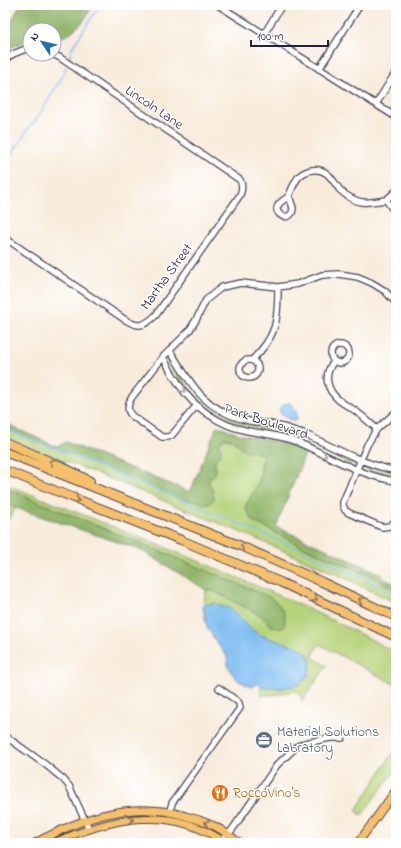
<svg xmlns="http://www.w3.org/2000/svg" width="401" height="848" font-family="'Indie Flower',sans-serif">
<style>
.green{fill:#b6d379;stroke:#6c7a5a}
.forest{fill:#90b569;stroke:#596c52}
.water{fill:#7cbcf1;stroke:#4f6f96}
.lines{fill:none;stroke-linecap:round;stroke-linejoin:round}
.stream{stroke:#7cbcf1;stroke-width:1.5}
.minor-casing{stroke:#424053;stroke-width:8}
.major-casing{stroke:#424053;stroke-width:9}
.highway-casing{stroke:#424053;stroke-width:10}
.minor{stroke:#fff;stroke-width:5.5}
.major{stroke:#f6c06b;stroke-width:7}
.highway{stroke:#f6c06b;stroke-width:8}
.oneway{stroke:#9c9ca7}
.oneway2{stroke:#8c7153}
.labels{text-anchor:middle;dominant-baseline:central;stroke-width:3;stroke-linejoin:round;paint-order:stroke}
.street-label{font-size:14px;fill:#22223b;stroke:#fff}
.service-label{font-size:14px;fill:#4e5e75;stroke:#fff;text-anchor:start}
.food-label{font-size:14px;fill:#c56008;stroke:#fff;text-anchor:start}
</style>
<rect width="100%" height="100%" fill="#fff"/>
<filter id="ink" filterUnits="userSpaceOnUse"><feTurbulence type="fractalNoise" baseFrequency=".025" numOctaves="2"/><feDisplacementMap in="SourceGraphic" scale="8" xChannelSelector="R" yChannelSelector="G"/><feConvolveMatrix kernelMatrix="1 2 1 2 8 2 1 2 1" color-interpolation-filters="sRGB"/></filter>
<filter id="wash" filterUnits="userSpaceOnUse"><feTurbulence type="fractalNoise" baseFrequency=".012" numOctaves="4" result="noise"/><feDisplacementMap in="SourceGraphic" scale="16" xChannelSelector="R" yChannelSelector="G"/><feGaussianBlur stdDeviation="0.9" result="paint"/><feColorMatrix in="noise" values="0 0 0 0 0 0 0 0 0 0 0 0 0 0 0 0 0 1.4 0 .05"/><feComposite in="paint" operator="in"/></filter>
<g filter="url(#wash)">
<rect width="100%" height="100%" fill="#f8ebda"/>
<path class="green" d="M169 357 171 358C177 368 183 379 190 389 203 405 223 418 243 423 258 426 273 427 288 432 310 439 331 451 352 461L353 463 350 464C330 454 310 442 289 436 273 431 256 430 240 426 220 421 200 408 187 391 180 381 174 370 167 360V358Z
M5 429 181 499 197 501 206 505 210 478 216 468C213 459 216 457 221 449L219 444 223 438C237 438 236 445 245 450 251 452 258 451 263 456L260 479 253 493 245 507 253 521 301 546 370 576 396 590V603L341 576 245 534 93 472 43 453 5 436Z
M365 467H367L396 474V478L367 471 365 469Z
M5 484C93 519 182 553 268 591 311 610 355 630 396 653V685L319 644 312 657 327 666 302 701 301 696 299 693 294 691 274 695H260L261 686 279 688 293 686 300 684 310 670 311 661 277 641 261 635 254 632 230 608 205 605 203 606 206 590 214 591 260 615 271 626 277 627 280 606 270 597 143 544 63 512 5 488Z
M5 503 16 508 5 524Z
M396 748V770L377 794 362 815 359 814 356 810Z"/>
<path class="forest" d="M20 5H94L82 23 66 36 54 37V30H30V40H27L5 50V26L8 23 14 18V16Z
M5 421 15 428 57 447 66 442 190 492 217 426 239 434 283 443 306 452 276 527 382 574 383 578 396 585V590L370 576 301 546 253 521 245 507 253 493 260 479 263 456C258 451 251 452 245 450 236 445 237 438 223 438L219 444 221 449V454C211 461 216 464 215 474L210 478 209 484 212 488 214 498 211 503 206 505 197 501 181 499 5 429Z
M5 488 63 512 143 544 270 597C280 606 288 612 284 627L279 629 277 627 271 626 260 615 214 591 206 590 141 550 16 508 5 503Z"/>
<path class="water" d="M287 403H290C294 407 299 414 297 420L295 421C285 417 270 411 287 403Z
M215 603C217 604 220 606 223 607 226 608 228 607 231 609 242 617 248 630 261 635 266 637 273 640 278 641 287 644 296 645 304 651 309 655 311 660 310 667 310 685 288 689 273 688 268 687 262 688 258 684L252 687 249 686 239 681 235 677 228 666 227 657 215 640 208 629 205 619 203 606 205 605Z"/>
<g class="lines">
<path class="stream" d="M69 59 72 48 100 5
M5 163 24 136 25 132 35 121 63 76 66 67
M5 429C93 464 182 499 269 536 312 555 354 573 396 594"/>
</g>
</g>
<g filter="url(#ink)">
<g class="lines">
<defs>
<path id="minor" d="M218 5 396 117
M264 34 282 5
M5 59 13 54 28 48 30 49
M319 69 360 5
M376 104 396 72
M289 196 293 208 292 213 289 216C282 218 273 212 279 204 281 201 286 199 289 196 289 195 291 192 291 191 296 180 298 173 312 170 328 168 332 180 340 190 345 195 354 201 362 202 370 203 378 201 386 200
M386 200 396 214
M386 200 396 191
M5 238 124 319C138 328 144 327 156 315L240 195C242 190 243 186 240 180L59 57 52 54
M331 354a9 9 0 1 1 18 0a9 9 0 1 1-18 0Z
M170 351C191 383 202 408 242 419 251 422 261 423 270 424 281 426 292 430 303 433 333 447 363 464 396 471
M163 357C168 367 174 377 180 386 194 407 219 425 244 430 262 434 280 435 297 442 330 456 360 476 396 481
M252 360C277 336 278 321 278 287
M240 369a9 9 0 1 1 18 0a9 9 0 1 1-18 0Z
M334 361C323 375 326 390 340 401 346 406 353 408 358 413 365 418 371 424 377 429
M197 405 172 435 168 437H162L132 416C126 410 128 404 132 397L163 357 189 331 196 320 206 300 222 287 241 283 278 287 298 284 322 275 339 274 358 277 372 283 385 291 396 303
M396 412 377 429 367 445 343 502V505L345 510 349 513 382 527 390 526 395 521 396 517
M5 736 46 765 63 779 69 786 89 829
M170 811 172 803 240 708 239 703 237 701 219 688
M222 840 232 830 277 765 296 747 305 743 330 738H342"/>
<path id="major" d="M35 843C84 817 131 800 186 816 194 818 203 821 212 825 222 829 231 837 240 843
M54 843C112 817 170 804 226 843
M358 843 396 790"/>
<path id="highway" d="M5 442 61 466 90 481
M5 452 241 546 322 582 396 617
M5 470 41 485 181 540 280 582 396 637"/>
</defs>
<use href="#minor" class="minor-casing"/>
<use href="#major" class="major-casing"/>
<use href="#highway" class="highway-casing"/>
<use href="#minor" class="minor"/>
<use href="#major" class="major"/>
<use href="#highway" class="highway"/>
</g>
<defs><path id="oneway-chevron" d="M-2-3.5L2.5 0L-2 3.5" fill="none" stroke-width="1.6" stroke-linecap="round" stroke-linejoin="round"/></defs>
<g class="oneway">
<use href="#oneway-chevron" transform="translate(183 390) rotate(53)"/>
<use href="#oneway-chevron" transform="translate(324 455) rotate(25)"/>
</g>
<g class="oneway2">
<use href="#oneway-chevron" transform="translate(52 462) rotate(-157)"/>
<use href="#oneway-chevron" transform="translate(77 500) rotate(21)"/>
<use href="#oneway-chevron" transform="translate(243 546) rotate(-157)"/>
<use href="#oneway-chevron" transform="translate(315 599) rotate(25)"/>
<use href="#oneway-chevron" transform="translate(361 600) rotate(-154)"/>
<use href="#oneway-chevron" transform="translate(131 820) rotate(-6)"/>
<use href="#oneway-chevron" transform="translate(207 823) rotate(-157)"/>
</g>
</g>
<defs>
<symbol id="office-disc" viewBox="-11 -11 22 22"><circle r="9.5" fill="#5c6f8a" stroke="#fff"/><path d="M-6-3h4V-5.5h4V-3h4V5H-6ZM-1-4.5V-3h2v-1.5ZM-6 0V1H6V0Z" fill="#fff"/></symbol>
<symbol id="restaurant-disc" viewBox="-11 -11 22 22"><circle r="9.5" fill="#e8710a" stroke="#fff"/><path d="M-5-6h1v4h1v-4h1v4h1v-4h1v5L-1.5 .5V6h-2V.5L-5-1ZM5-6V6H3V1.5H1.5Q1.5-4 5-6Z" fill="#fff"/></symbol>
</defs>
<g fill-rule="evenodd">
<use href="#office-disc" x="254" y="730" width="20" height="20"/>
<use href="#restaurant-disc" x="210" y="783" width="20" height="20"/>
</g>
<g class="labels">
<g class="street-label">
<text transform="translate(154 108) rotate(34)">Lincoln Lane</text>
<text transform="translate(167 277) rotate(-54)">Martha Street</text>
<text transform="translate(266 422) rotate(18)">Park Boulevard</text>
</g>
<g class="service-label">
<text x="277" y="732">Material Solutions<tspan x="277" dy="16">Labratory</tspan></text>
</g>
<g class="food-label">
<text x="233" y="793">RoccoVino's</text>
</g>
</g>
<rect width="401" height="848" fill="none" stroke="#fff" stroke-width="20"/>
<g transform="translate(42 42) rotate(305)"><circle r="19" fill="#ffffff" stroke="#a7a7b1"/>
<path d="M0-3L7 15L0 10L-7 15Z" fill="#1f6fb2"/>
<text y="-6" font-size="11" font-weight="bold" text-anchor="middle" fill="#22223b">N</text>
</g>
<path d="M251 40v6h77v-6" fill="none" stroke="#22223b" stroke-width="2"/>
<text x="257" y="40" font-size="12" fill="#22223b" stroke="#ffffff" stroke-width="3" paint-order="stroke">100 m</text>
</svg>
